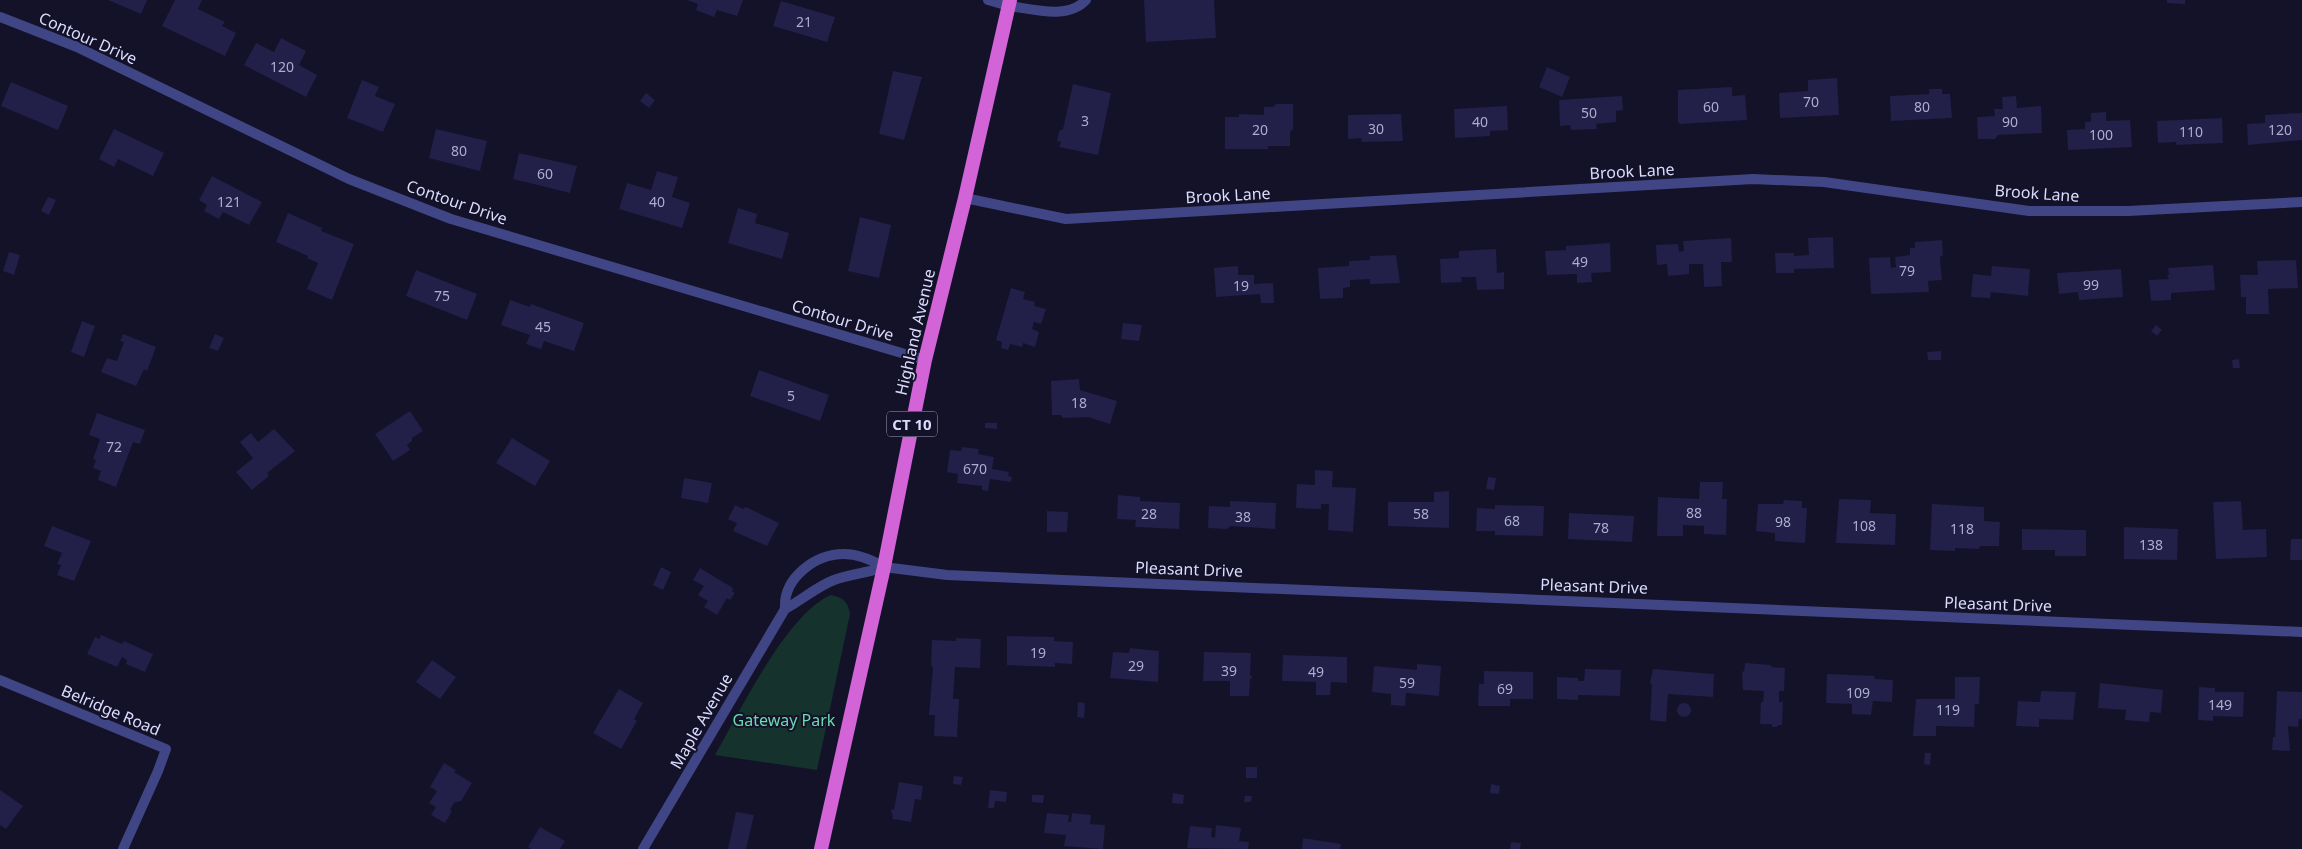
<svg xmlns="http://www.w3.org/2000/svg" width="2302" height="849" font-family="'Noto Sans',sans-serif">
<style>
.green{fill:#15322d}
.building{fill:#221f48}
.lines{fill:none;stroke-linecap:round;stroke-linejoin:round}
.minor{stroke:#404685;stroke-width:10}
.tertiary{stroke:#404685;stroke-width:10}
.trunk{stroke:#d264d8;stroke-width:14}
.labels{text-anchor:middle;dominant-baseline:central;stroke-width:4;stroke-linejoin:round;paint-order:stroke}
.number-label{font-size:14px;fill:#adadd0}
.shield{fill:#131229;stroke:#9f9fbd;stroke-width:1}
.shield-label{font-size:15px;font-weight:bold;fill:#dbdcfd}
.street-label{font-size:16px;fill:#dbdcfd;stroke:#131229}
.park-label{font-size:16px;fill:#6adaaf;stroke:#131229}
</style>
<rect width="100%" height="100%" fill="#131229"/>
<path class="green" d="M831 595C843 597 848 602 850 614L817 770 715 755C739 713 787 613 831 595Z"/>
<path class="building" d="M108 0H147L141 14Z
M175 0H202L198 9 225 22 222 26 236 33 225 56 162 26Z
M687 0H743L737 16 717 10 714 17 696 10 698 4Z
M1144 0H1214L1216 38 1146 42Z
M2167 0H2185V4L2167 3Z
M781 1 835 17 827 42 773 26Z
M281 38 306 51 299 65 317 75 306 97 244 65 256 43 274 52Z
M1547 67 1570 77 1562 97 1539 87Z
M893 71 922 77 904 140 879 134Z
M1837 78 1839 115 1780 118 1779 93 1808 91V80Z
M362 80 379 87 375 96 395 104 383 132 347 118Z
M11 82 68 106 58 130 1 106Z
M1073 84 1111 93 1098 155 1059 147 1061 142 1057 141 1059 131 1063 129Z
M1732 87V96L1745 95 1747 120 1680 124 1678 122V90Z
M1929 89H1942V94H1950L1952 118 1891 121 1890 96 1929 94Z
M646 93 655 100 649 108 640 101Z
M1622 96 1623 110 1616 111V122L1596 124 1597 129 1571 130 1570 125 1560 126 1559 100Z
M2016 96 2017 108 2041 106 2042 133 1998 135 1995 139H1978L1977 117 1995 116 1994 109H2003L2002 97Z
M1276 104H1293V129L1290 132V146H1268V149H1225V117H1239V114L1264 115V107H1273Z
M1507 106 1508 130 1490 131V136L1455 138 1454 109Z
M2106 112V121L2130 120 2132 147 2068 150 2067 130 2085 129V122H2091V113Z
M2302 113V140L2248 145 2247 124 2265 123V115Z
M1401 114 1403 141 1362 142 1361 138 1348 139V115Z
M2222 118 2223 143 2176 145V142L2158 143 2157 121Z
M114 129 164 153 153 176 118 159 114 167 99 159Z
M436 129 487 141 480 171 429 158Z
M519 153 577 166 570 193 513 179Z
M657 171 678 177 672 197 690 203 682 228 619 209 627 183 651 190Z
M212 176 262 202 249 225 223 212 219 219 204 211 207 205 199 200Z
M48 197 56 200 49 215 41 211Z
M738 208 757 214 755 223 789 233 782 259 728 243Z
M288 213 322 228 321 231 354 244 332 300 307 289 318 263 307 258 308 256 276 242Z
M860 217 891 225 879 278 848 271Z
M1833 237 1834 268 1794 269V273H1776L1775 253H1794V256L1809 255 1808 238Z
M1731 238 1732 262H1721L1722 286 1704 287 1703 264H1689V274L1668 276 1667 264 1657 265 1656 245 1678 244 1679 252 1684 251 1683 241Z
M1942 240 1943 255 1940 257 1942 280 1928 281 1929 292 1871 294 1869 258 1890 257 1891 268 1896 267 1895 257 1910 255V248H1915V242Z
M1610 243 1611 272 1591 273 1592 282 1577 283V274L1547 275 1545 251 1566 250V246Z
M1496 249 1497 273 1504 272V289L1477 290 1476 277H1461L1462 282 1441 283 1440 259 1459 258V251Z
M9 252 20 255 14 275 3 271Z
M1396 255 1400 283 1370 284V279L1350 280V287L1343 288V298L1320 299 1318 268 1349 266V261L1370 260V256Z
M2296 260 2298 288 2268 289 2269 314H2246V297H2241L2240 275H2258L2257 261Z
M2213 265 2215 290 2171 293V300L2151 301 2149 280 2169 279 2167 275H2169L2168 268Z
M1238 266V275H1254V284L1273 283 1274 303H1261L1260 294 1216 297 1214 268Z
M1992 266 2030 269 2028 296 1991 292 1990 298 1971 297 1973 274 1991 276Z
M2121 269 2123 297 2079 300 2078 292 2059 294 2057 273Z
M416 270 477 294 467 320 406 296Z
M1011 288 1025 292 1023 299 1035 302 1034 306 1046 309 1041 324 1034 322 1032 329 1039 332 1035 347 1023 343 1022 347 1010 344 1008 350 1001 348 1002 342 996 340Z
M510 300 530 307 531 304 584 323 574 351 544 341 541 349 526 344 530 335 501 325Z
M82 321 95 326 84 357 71 352Z
M1123 323 1142 325 1139 341 1121 339Z
M2156 325 2162 330 2157 336 2151 331Z
M123 334 156 347 147 371 144 369 136 386 101 372 107 358 117 361 124 342 120 341Z
M215 334 224 338 218 351 209 348Z
M1941 351V360H1928L1927 352Z
M2239 359 2240 368H2233L2232 360Z
M759 370 829 395 820 421 750 396Z
M1079 379 1080 390 1117 401 1110 424 1088 417 1063 418 1061 415H1052L1051 381Z
M410 411 423 431 412 438V441L407 445 410 450 393 461 375 434Z
M97 413 145 430 140 444 133 442 116 487 98 480 101 471 93 468 96 460 93 459 100 439 89 435Z
M985 423H997V429L985 428Z
M274 429 295 451 267 473 269 476 252 490 236 472 253 458 240 442 251 433 258 442Z
M512 438 550 461 535 486 496 463Z
M962 447 979 449 978 454 994 457 992 469 1009 472 1008 476 1012 477 1011 482 990 479 988 491 982 490V486L957 483 958 474 947 472 950 450 961 451Z
M1315 470 1333 471 1332 487 1356 488 1353 532 1328 530 1329 504H1321V509H1318L1296 508 1297 484 1315 485Z
M1488 477 1496 478 1494 490 1486 489Z
M684 478 712 483 708 503 681 498Z
M1700 482H1723L1722 499H1727L1726 535 1704 534V526L1683 525V536H1657L1658 497 1699 499Z
M1449 491V528L1388 526V502H1434V492Z
M1118 495 1140 497V501L1180 503 1179 529 1135 527 1136 520 1117 519Z
M1839 499 1871 500 1870 513 1896 514 1895 545 1836 543Z
M1784 500 1802 501V508H1807L1805 543 1775 541V533L1756 531 1758 504H1783Z
M1230 501 1276 503 1275 529 1230 526 1227 529 1208 528 1209 506 1230 507Z
M2241 501 2243 530 2266 529 2267 557 2216 559 2213 502Z
M1932 504 1984 507V521L2000 522 1999 546H1980L1979 549 1955 548V551L1930 550Z
M735 505 743 509 746 507 779 523 767 546 733 531 737 523 728 519Z
M1495 505 1544 506 1543 536 1495 535V531H1476L1477 508 1495 509Z
M1047 511 1068 512 1067 532H1047Z
M1569 513 1634 516 1632 542 1568 539Z
M52 526 91 541 74 581 57 575 61 565 57 564 62 553 44 546Z
M2124 527 2178 529 2177 560 2124 559Z
M2022 529 2086 530V556H2055V550H2022Z
M2291 539H2302V560H2290Z
M661 567 671 572 663 590 653 585Z
M700 568 733 588 732 591 735 593 730 600 727 598 717 615 704 607 708 601 698 595 704 586 693 580Z
M101 635 122 644 124 641 153 654 145 672 126 664 127 660 122 657 117 667 87 654 95 637 100 639Z
M1007 636 1054 637V641L1073 642 1072 664 1055 663V667L1007 665Z
M956 638 981 639 980 668 955 667 953 699H959L957 737 934 736 935 715H929L933 667 931 665 932 640 956 641Z
M1130 648 1159 651 1158 682 1110 678 1113 652 1129 653Z
M1204 652 1251 653 1250 675 1253 677 1250 679 1249 696H1230V681H1203Z
M1283 655 1347 657V683L1331 682 1330 695H1316V682L1282 681Z
M432 660 456 677 440 699 416 682Z
M1745 663 1771 665V667L1785 668 1784 691H1779V702H1783L1782 725H1778L1777 727H1772V724H1760L1761 702H1763L1764 691 1743 690 1742 671 1744 672Z
M1417 664 1441 666 1439 696 1406 693 1405 706 1391 705V694L1372 692 1374 666 1417 670Z
M1585 669 1621 670 1620 696 1578 695V700L1557 699V677L1578 678V681H1584Z
M1653 669 1714 674 1713 697 1668 694 1666 722 1650 720 1652 685 1650 683Z
M1484 671 1533 672V699H1510V706H1478L1479 684H1484Z
M1827 674 1875 676 1874 679 1893 680 1892 702 1873 701 1871 715 1852 714V704L1826 703Z
M1955 677H1980L1979 704H1975L1974 727 1936 726V736H1913L1916 699H1955Z
M2100 683 2163 690 2161 713 2150 712 2149 722 2125 720 2126 710 2098 708Z
M2199 687 2215 688V692H2244L2243 717 2213 716V721L2198 720Z
M619 689 643 703 634 719 637 721 621 749 593 733Z
M2041 691 2076 692 2073 720 2039 719V727L2016 726 2018 701 2040 702Z
M2277 691 2302 692V719H2299L2298 727 2288 726 2290 751 2272 750 2273 737H2275Z
M1078 702 1085 703 1084 718 1077 717Z
M1677 710a7 7 0 1 1 14 0a7 7 0 1 1-14 0Z
M1925 753H1931L1930 765 1924 764Z
M444 763 456 770 454 772 472 783 461 801 454 803 450 810 452 811 445 823 431 815 436 807 429 803 437 791 430 787Z
M1246 767H1257V778H1246Z
M954 776 963 777 961 785 953 784Z
M899 782 923 786 921 800 915 799 911 822 893 819 891 809 894 810Z
M1491 784 1500 786 1499 794 1490 793Z
M0 790 23 806 6 829 0 825Z
M990 790 1007 792 1006 802 995 801 994 808H988Z
M1173 793 1184 795 1183 804 1172 803Z
M1032 795H1044L1043 803 1032 802Z
M1245 796H1252L1251 802H1244Z
M736 812 754 815 746 849H728Z
M1047 813 1069 815 1068 822H1071L1072 813 1091 815 1090 824 1105 825 1103 849 1064 846 1066 835 1044 833Z
M1216 825 1241 828 1239 841 1249 842 1248 849 1187 848 1190 826 1212 828 1211 837 1215 838Z
M540 827 565 841 560 849H531L528 847Z
M1303 838 1341 844 1340 849H1302Z
M1511 842 1521 843 1520 849H1510Z"/>
<g class="lines">
<path class="minor" d="M988 0 1009 6
M0 17 77 47 349 179 451 219 925 360
M965 198 1066 219 1753 179 1824 182 2029 211H2128L2302 202
M884 567 947 575 2302 632
M0 680 166 749 158 771 123 849"/>
<path class="tertiary" d="M1009 6C1033 9 1068 20 1086 0
M785 609C783 578 815 554 844 554 859 554 872 560 884 567
M643 849 785 609C802 600 816 587 834 580 850 574 868 573 884 567"/>
<path class="trunk" d="M821 849 884 567 925 360 965 198 1010 0"/>
</g>
<g class="labels">
<g class="number-label">
<text x="804" y="21">21</text>
<text x="282" y="66">120</text>
<text x="1811" y="101">70</text>
<text x="1711" y="106">60</text>
<text x="1922" y="106">80</text>
<text x="1589" y="112">50</text>
<text x="1085" y="120">3</text>
<text x="1480" y="121">40</text>
<text x="2010" y="121">90</text>
<text x="1376" y="128">30</text>
<text x="1260" y="129">20</text>
<text x="2280" y="129">120</text>
<text x="2191" y="131">110</text>
<text x="2101" y="134">100</text>
<text x="459" y="150">80</text>
<text x="545" y="173">60</text>
<text x="229" y="201">121</text>
<text x="657" y="201">40</text>
<text x="1580" y="261">49</text>
<text x="1907" y="270">79</text>
<text x="2091" y="284">99</text>
<text x="1241" y="285">19</text>
<text x="442" y="295">75</text>
<text x="543" y="326">45</text>
<text x="791" y="395">5</text>
<text x="1079" y="402">18</text>
<text x="114" y="446">72</text>
<text x="975" y="468">670</text>
<text x="1694" y="512">88</text>
<text x="1149" y="513">28</text>
<text x="1421" y="513">58</text>
<text x="1243" y="516">38</text>
<text x="1512" y="520">68</text>
<text x="1783" y="521">98</text>
<text x="1864" y="525">108</text>
<text x="1601" y="527">78</text>
<text x="1962" y="528">118</text>
<text x="2151" y="544">138</text>
<text x="1038" y="652">19</text>
<text x="1136" y="665">29</text>
<text x="1229" y="670">39</text>
<text x="1316" y="671">49</text>
<text x="1407" y="682">59</text>
<text x="1505" y="688">69</text>
<text x="1858" y="692">109</text>
<text x="2220" y="704">149</text>
<text x="1948" y="709">119</text>
</g>
<rect class="shield" x="887" y="411.5" width="50" height="25" rx="4"/>
<g class="shield-label">
<text x="912" y="424">CT 10</text>
</g>
<g class="street-label">
<text transform="translate(88 38) rotate(24)">Contour Drive</text>
<text transform="translate(1632 171) rotate(-3)">Brook Lane</text>
<text transform="translate(2037 193) rotate(4)">Brook Lane</text>
<text transform="translate(1228 195) rotate(-3)">Brook Lane</text>
<text transform="translate(457 202) rotate(19)">Contour Drive</text>
<text transform="translate(843 320) rotate(17)">Contour Drive</text>
<text transform="translate(915 332) rotate(-77)">Highland Avenue</text>
<text transform="translate(1189 569) rotate(2)">Pleasant Drive</text>
<text transform="translate(1594 586) rotate(2)">Pleasant Drive</text>
<text transform="translate(1998 604) rotate(2)">Pleasant Drive</text>
<text transform="translate(111 710) rotate(23)">Belridge Road</text>
<text transform="translate(701 721) rotate(-60)">Maple Avenue</text>
</g>
<g class="park-label">
<text x="784" y="720">Gateway Park</text>
</g>
</g>
</svg>
